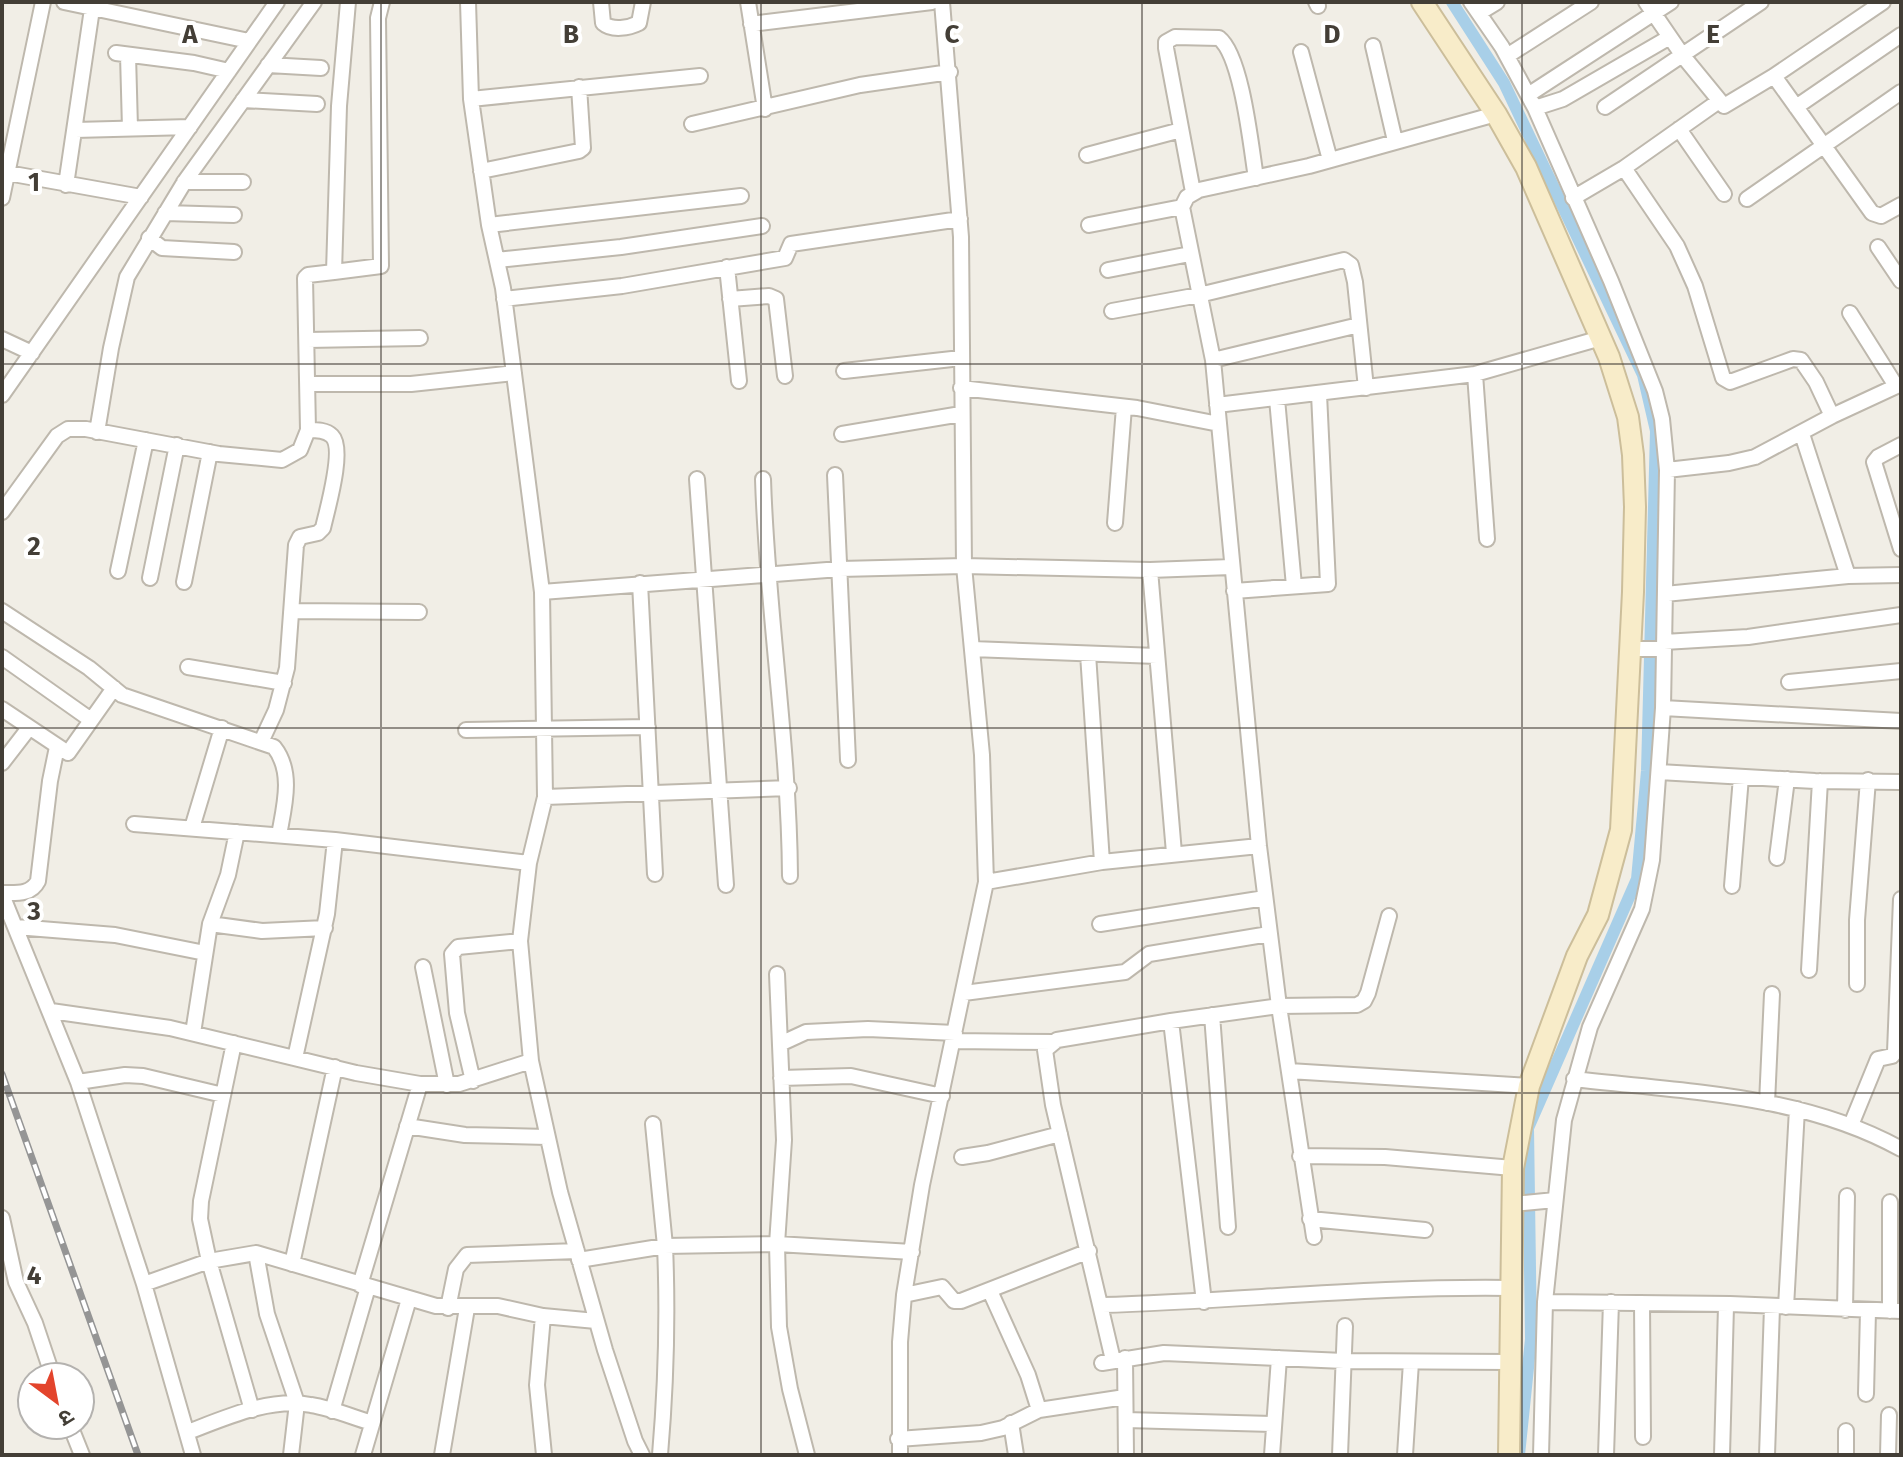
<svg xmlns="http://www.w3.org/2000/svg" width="1903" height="1457" font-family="'Fira Sans','Noto Sans Devanagari',sans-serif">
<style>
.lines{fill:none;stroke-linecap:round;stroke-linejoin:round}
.canal{stroke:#a8cfe8;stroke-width:12}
.street-casing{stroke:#beb8ad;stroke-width:18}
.secondary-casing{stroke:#ccbe9a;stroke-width:24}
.street{stroke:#fff;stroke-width:14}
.secondary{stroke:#f8ecc9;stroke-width:20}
.rail-casing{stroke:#959595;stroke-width:7}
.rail{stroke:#fff;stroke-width:4;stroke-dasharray:12;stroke-linecap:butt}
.grid{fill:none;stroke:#433e36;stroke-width:2;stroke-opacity:0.55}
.grid-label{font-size:26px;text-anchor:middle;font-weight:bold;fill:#433e36;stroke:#fff;stroke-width:8;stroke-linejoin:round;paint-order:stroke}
</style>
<rect width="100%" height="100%" fill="#f1eee6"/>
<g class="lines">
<path class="canal" d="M1452 2 1504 83 1643 375 1656 431 1647 771 1637 879 1528 1128 1531 1339 1519 1455"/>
<defs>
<path id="street" d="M64 2 249 41
M468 2 471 99 489 225 503 288 542 592 545 797 529 863 520 941 531 1061 560 1192 605 1350 635 1441 642 1455
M601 2 603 23C612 31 629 28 639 23L643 2
M748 2 765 109
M1316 2 1318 6
M1471 2 1502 47 1535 108 1611 281 1655 391 1662 419 1667 470 1663 708 1652 860 1642 909 1590 1027 1564 1120 1545 1302 1541 1455
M1646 2 1683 56 1724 106 1774 76 1883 2
M1479 13 1497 2
M751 24 932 2
M1373 46 1395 141
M1301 52 1330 160
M116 53 194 63 229 71
M128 55 130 128
M1507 56 1591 2
M268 65 321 68
M1774 76 1872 213 1881 216 1901 205
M1528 95 1671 2
M471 99 700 76
M243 100 317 104
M1605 107 1761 2
M1796 107 1901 35
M1535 108 1563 99 1670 37
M692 124 860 85 950 72
M1679 129 1724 194
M75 130 190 127
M1087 155 1181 130
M1624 168 1677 246 1695 286 1723 378 1730 382 1793 359 1801 360 1816 382 1832 416 1755 457 1729 463 1667 470
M481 171 579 151 583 148 579 87
M2 172 141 197
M184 182H243
M66 185 92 9
M1193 192 1166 48V42L1175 37 1219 38C1242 56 1251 147 1256 178
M2 198 43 2
M1573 198 1624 168 1719 101
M1747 199 1901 92
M165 213 234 215
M489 225 741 196
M1089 225 1182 207
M149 238 162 248 234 252
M1878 247 1901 281
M497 260 621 247 762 226
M727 267 739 381
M1108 270 1190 254
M334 272 381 266 378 18 382 2
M504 299 622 286 785 258 791 244 960 219
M730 299 769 296 776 299 785 376
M1112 311 1199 295 1344 260 1351 265 1355 282 1366 388
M1850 313 1896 386
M2 339 32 353
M307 340 420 338
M1213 360 1359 325
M844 371 961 358
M1475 374 1487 539
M309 384H411L514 373
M961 388 1137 408 1219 424
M2 395 277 2
M1277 399 1294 586
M1217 405 1475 374 1601 338
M1832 416 1901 384
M97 432 111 348 127 277 185 181 314 2
M842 434 961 414
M1802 434 1848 576
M1901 445 1878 457 1874 462 1901 549
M835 475 848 760
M697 479 726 885
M763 479C767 612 789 743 790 876
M2 512 57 436 68 429H86L219 454 282 460 300 450 308 430 305 278 308 275 334 272 339 106 348 2
M1115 523 1124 407
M1150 570 1174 853
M118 571 146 440
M150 578 177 445
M184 582 210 452
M640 583 655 874
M1234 591 1328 584 1319 394
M542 592 840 569 964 566 1150 570 1231 567
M1665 594 1848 576 1901 575
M2 611 89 668 122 695 274 747C294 772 284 807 279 835
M291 611 419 612
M1664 642 1748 637 1901 615
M972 649 1157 656
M1630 649H1664
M1088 654 1102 862
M2 657 91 720
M188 667 284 683
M1789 682 1901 671
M1663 708 1901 721
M2 709 68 753 114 688
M466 730 648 727
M261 742 276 710 287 668 296 545 300 537 318 533 323 528C327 510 345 449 332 436 326 430 317 430 308 430
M2 763 29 728
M1659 772 1815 781 1901 782
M545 797 789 788
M134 824 335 840 529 863
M192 828 222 728
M1777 858 1787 779
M986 882 1102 862 1259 846
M1732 886 1741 777
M2 893C16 893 31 895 38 881L50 781 57 747
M2 895 78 1082 144 1284 193 1455
M210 924 262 931 325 928
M1100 924 1265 898
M16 927 115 935 205 953
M423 967 447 1085
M1809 970 1820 781
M777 974 784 1140 777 1244 779 1327 790 1389 807 1455
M1857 984V920L1868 780
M964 993 1125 972 1149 954 1269 934
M51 1011 170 1028 356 1073 420 1084H459L531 1061
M1212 1015 1228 1227
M1171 1021 1204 1302
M193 1033 210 924 228 875 237 832
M954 1041 1053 1042
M234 1043 201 1201 200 1219 209 1261 252 1410
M780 1044 806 1032 868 1029 955 1033
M295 1058 327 914 335 840
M1289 1071 1529 1086
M781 1078 851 1076 942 1096
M1574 1079C1685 1092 1802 1094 1901 1149
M473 1081 457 1013 452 954 458 947 520 941
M78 1082 125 1075 143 1076 223 1095
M1767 1103 1772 994
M1851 1125 1878 1059 1892 1056 1895 1052 1901 899
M407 1126 465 1135 547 1137
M1300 1156 1385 1157 1513 1168
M962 1157 988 1153 1060 1134
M1513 1204 1555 1200
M2 1218 16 1282 35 1323 53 1377
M1310 1219 1425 1230
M1314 1237 1279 1006 1259 846 1213 360 1182 207 1187 197 1199 190 1309 166 1496 114
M256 1253 267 1314 297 1403 291 1455
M579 1260 665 1246 653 1124
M292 1264 335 1067
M144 1284 209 1261 256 1253 436 1306H498L543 1316 596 1321
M360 1285 420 1084
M990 1291 1028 1375 1039 1410
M904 1295 942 1287 954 1301H961L1089 1251
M1545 1302 1730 1304 1901 1311
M1642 1303 1643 1437
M1102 1305C1238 1301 1374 1286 1510 1288
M1786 1307 1797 1109
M448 1308 456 1269 467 1255 577 1251
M1845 1310 1847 1196
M1890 1311V1202
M543 1316 537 1385 544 1455
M1125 1358 1126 1455
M1113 1360 1053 1105 1045 1050 1057 1040 1171 1021 1279 1006 1357 1005 1364 1001 1368 993 1389 916
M1102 1363 1164 1353 1344 1361 1510 1362
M1866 1394 1868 1311
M332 1411 368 1287
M1126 1420 1274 1424
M1011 1423 1016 1455
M70 1425 82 1455
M188 1432C225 1418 270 1397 311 1405 331 1408 352 1417 372 1423
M898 1439 981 1433 1003 1428 1039 1410 1125 1397
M363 1455 409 1299
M442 1455 467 1308
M660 1455C666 1385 668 1316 665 1246L777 1244 912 1252
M900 1455V1342L904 1295 922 1185 986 882 982 755 964 566 961 237 942 2
M1272 1455 1279 1358
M1340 1455 1345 1326
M1405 1455 1411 1362
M1606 1455 1611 1302
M1722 1455 1726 1306
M1767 1455 1772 1307
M1846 1455V1431
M1888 1455 1889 1415"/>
<path id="secondary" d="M1422 2 1496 114 1526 167 1609 357 1628 417 1633 455 1635 507 1633 592 1621 830 1598 915 1577 956 1529 1086 1513 1168 1509 1455"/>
</defs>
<use href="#street" class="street-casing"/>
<use href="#secondary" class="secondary-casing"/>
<use href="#street" class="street"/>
<use href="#secondary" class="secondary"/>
<defs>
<path id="rail" d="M2 1074 138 1455"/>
</defs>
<use href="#rail" class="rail-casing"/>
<use href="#rail" class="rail"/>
</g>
<path class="grid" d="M381 2V1455M761 2V1455M1142 2V1455M1522 2V1455M2 364H1901M2 728H1901M2 1093H1901"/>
<g class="grid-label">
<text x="190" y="43">A</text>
<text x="571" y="43">B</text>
<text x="952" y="43">C</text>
<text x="1332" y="43">D</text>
<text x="1713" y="43">E</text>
<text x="34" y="191">1</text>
<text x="34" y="555">2</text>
<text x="34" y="920">3</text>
<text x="34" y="1284">4</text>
</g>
<rect width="1903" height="1457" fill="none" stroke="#433e36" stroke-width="8"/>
<g transform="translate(56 1401) rotate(148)"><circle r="38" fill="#ffffff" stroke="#b4b2af" stroke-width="2"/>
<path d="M0-6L14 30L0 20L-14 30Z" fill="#e3442c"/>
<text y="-12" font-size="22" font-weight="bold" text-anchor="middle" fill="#433e36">उ</text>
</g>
</svg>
